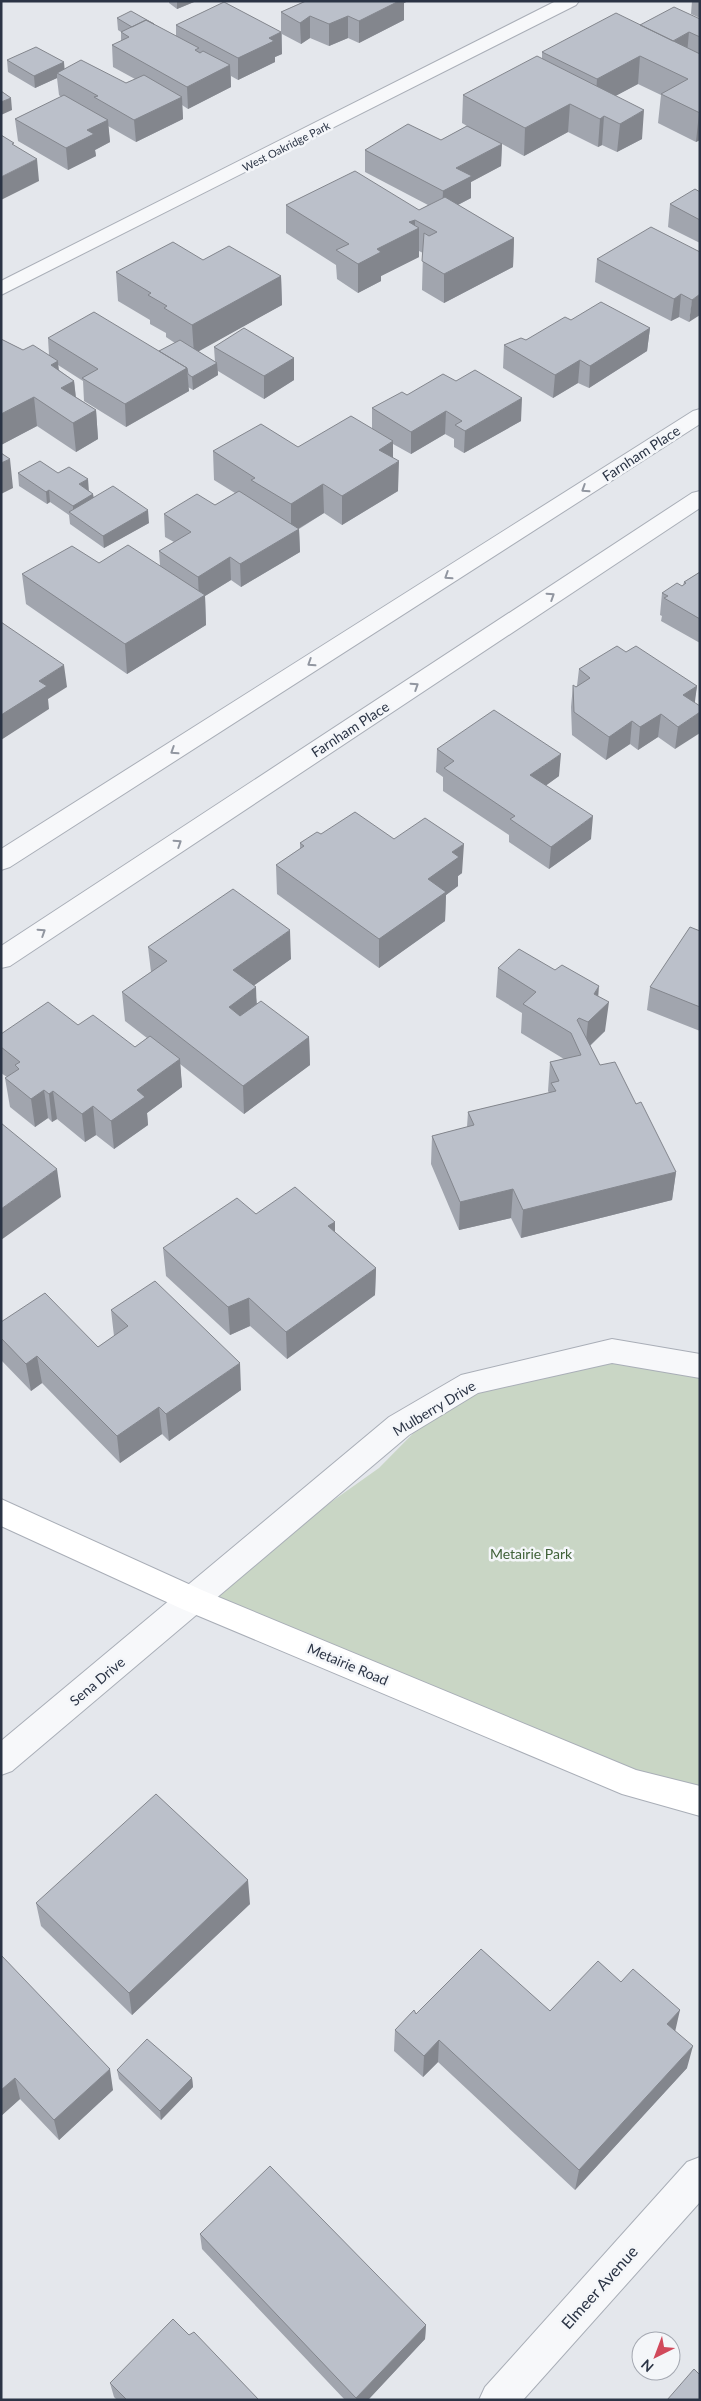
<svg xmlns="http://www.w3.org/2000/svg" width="701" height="2401" font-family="Lato,sans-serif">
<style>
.green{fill:#c9d6c5}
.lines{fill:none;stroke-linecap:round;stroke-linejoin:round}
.street-casing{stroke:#a9aeb7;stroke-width:2}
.secondary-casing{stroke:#a9aeb7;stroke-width:2}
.street{fill:#f7f8fa;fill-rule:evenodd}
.secondary{fill:#fff;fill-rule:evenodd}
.wall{fill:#a1a5ae}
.shaded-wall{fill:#83868d}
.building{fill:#bbc0ca;stroke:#83868d}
.oneway{stroke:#9196a0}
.labels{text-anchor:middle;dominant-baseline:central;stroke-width:5;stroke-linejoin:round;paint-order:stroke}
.far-street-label{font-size:11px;fill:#2b3445;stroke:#f4f6f9}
.street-label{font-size:14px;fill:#2b3445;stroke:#f4f6f9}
.park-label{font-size:14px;fill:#3f6138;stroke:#f4f6f9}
.near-street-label{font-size:16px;fill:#2b3445;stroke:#f4f6f9}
</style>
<rect width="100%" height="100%" fill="#e4e7ec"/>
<path class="green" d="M612 1351 700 1366V1796L193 1600 379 1468 450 1396Z"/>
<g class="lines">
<defs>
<path id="street" d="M556 1H579L576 5 1 295V281Z
M700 409V424L10 867 1 870V849L693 411Z
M700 491V508L10 966 1 968V946L692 493Z
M612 1339 700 1354V1378L612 1363 478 1393 409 1435 12 1771 1 1775V1741L389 1417 461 1375Z
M700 2157V2202L523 2400H479L485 2387 687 2162Z"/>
<path id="secondary" d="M1 1499 204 1591 636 1770 700 1786V1816L622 1794 182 1609 1 1526Z"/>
</defs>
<use href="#street" class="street-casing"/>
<use href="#secondary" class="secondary-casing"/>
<use href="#street" class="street"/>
<use href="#secondary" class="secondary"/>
</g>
<path class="wall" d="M169 1H194V2L177 9 169 3Z
M305 1H408L404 3V20L359 43 348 38 329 46 310 38 301 44 282 34V54L275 57V62L238 80 231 76V87L188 109 182 105 183 119 136 142 108 126 110 142 95 150 96 156 68 170 18 141 15 119 61 97 59 95 57 78 35 88 8 72 7 60 64 62V69L126 83 135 79 113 67 112 45 121 41V32L118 30 117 18 176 36V25L281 32V12Z
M692 1H700V18L691 14Z
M700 19V140L696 142 658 123 661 95 638 84 615 96 642 139 617 152 602 145 598 147 568 132 524 156 502 144 501 166 471 182V198L458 205 514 238 513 267 444 303 422 290 423 253 419 251V257L381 276V281L358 293 337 279 336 265 286 233V205L419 210 428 205 365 172V150L441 140 467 126 462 123 463 95 542 59V52L640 25Z
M700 192V243L668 227 670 204Z
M700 252 689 322 679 317 671 321 595 282 597 259Z
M203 260 281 276 282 305 198 351 215 362 214 347 294 358V380L264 399 218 371V375L193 390 188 387 189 391 126 427 84 401 83 381 58 365 59 370 74 381 76 397 96 410 98 439 76 452 37 426 1 445V339L23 350 49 355 48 338 159 351 175 343 166 337V333L150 324V320L118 301 116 272Z
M571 320 650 328 647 351 589 388 578 383 553 398 503 368 504 345 526 340Z
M407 395 521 421 464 453 454 447V439L445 434 411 454 393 444V458L398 491 342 525 324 513 299 529 300 552 241 587 231 580 205 596 206 625 127 674 26 604 22 574 99 563 160 566 159 551 174 542 165 537 164 514 215 505 235 493 214 480 213 451 298 447 372 429V408Z
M18 473H58L93 494 94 498 149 523 104 548 70 524 69 515 50 502 47 504 19 486Z
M700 572V643L661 621 662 616 660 615 662 593 682 586 683 585 684 582Z
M626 652 697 686 694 702 675 749 658 737 638 750 630 744 606 760 572 735 571 707 573 685 576 687 577 686 579 669Z
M437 749 559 776 546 785 591 839 549 869 509 842V835L443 791V777L436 772Z
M321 834 394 839 462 873 458 876V886L446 895 445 921 379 968 277 894 276 865 300 849V843Z
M700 931V1031L647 1010 650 987Z
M148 947 291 959 254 985 257 1004 309 1037 310 1065 244 1114 180 1064 182 1087 147 1113 148 1125 114 1149 96 1135 85 1142 57 1119 52 1122 48 1118 35 1127 10 1107 5 1078 7 1077 1 1073V1034L78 1025 135 1047 147 1038 125 1021 122 992 151 972Z
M498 968 598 996 605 1031 590 1046 600 1065 636 1104 676 1172 672 1200 521 1238 511 1218 459 1230 431 1164 432 1136 467 1127 468 1112 549 1093 548 1091 550 1062 564 1059 521 1033 522 1013 496 997Z
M256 1214 335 1222V1232L376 1268 375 1295 287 1359 250 1326 230 1335 166 1276 163 1248Z
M111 1310 241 1390 169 1441 162 1434 120 1463 42 1383 31 1391 1 1360V1322L98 1347 114 1336Z
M36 1903 250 1904 132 2015 41 1926Z
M1 1955 113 2090 59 2140 20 2099 1 2116Z
M550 2011 675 2031 687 2068 575 2190 438 2062 423 2077 394 2051 395 2030 416 2014Z
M117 2070 192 2078 193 2087 161 2120 119 2079Z
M200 2234 426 2325 425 2339 368 2400H345L202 2249Z
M110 2383 259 2400H117L114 2397Z"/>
<path class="shaded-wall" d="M177 1H194V2L177 9Z
M399 1H408L404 3V20L359 43V21Z
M310 16V38L301 44 300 23Z
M348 16V38L329 46V24Z
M281 32 282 54 275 57V62L238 80V58L269 38Z
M689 32 687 54 667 45Z
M640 56 638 84 595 107 597 79Z
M64 62 65 74 57 73V78L35 88 34 76Z
M230 65 231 87 188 109 187 87Z
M182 97 183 119 136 142 134 120Z
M11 98 12 110 1 115V102Z
M570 104 568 132 524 156 525 128Z
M644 110 642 139 617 152 620 124Z
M699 113 700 140 696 142Z
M604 116 602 145 598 147 600 119Z
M108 120 110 142 95 150 96 156 68 170 66 148 87 130Z
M502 144 501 166 471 182V198L442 213 443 191 456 168Z
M37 159 39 181 1 200V177Z
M415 220V230L419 228V257L381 276V281L358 293V264L377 249 409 222Z
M514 238 513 267 444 303V274Z
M281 276 282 305 194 354 192 325Z
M681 294 679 317 671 321 674 299Z
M700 294V315L689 322 692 300Z
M650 328 647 351 589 388 590 366Z
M294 358V380L264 399V376Z
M580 360 578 383 553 398 555 375Z
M58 361 60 390 51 365Z
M217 363 218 375 193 390 192 377Z
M187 368 189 391 126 427 125 404Z
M74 381 77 410 61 388Z
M34 397 37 426 1 445V414Z
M522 398 521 421 464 453 465 431Z
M96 410 98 439 76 452 73 423Z
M446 411 445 434 411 454V432Z
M393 441V465L399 461 398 491 342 525V496L379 450Z
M10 459 13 488 1 494V463Z
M88 479 89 492 79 484Z
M323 484 324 513 291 533V504Z
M49 490 50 502 47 504 46 492Z
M93 494 94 507 73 515V506Z
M148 510 149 523 104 548 103 536Z
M299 529 300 552 241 587 240 564Z
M230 557 231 580 205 596 206 625 127 674 125 644 199 599 198 577Z
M64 665 67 687 48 699 49 709 1 740V715L39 681Z
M697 686 694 709 683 695Z
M700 712V733L675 749 678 727Z
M661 714 658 737 638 750 640 727Z
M632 721 630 744 606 760 609 737Z
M561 754 559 776 529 798 530 775Z
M593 816 591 839 549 869 551 847Z
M464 844 462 873 458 876V886L446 895 445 921 379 968V939L428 879 452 852Z
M290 930 291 959 235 999 233 970Z
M599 986 597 1013 609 1002 605 1031 585 1050 588 1022 594 994Z
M256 987 257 1016 230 1036 229 1007Z
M309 1037 310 1065 244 1114 243 1086Z
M180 1059 182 1087 147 1113 148 1125 114 1149 111 1121 137 1090Z
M44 1090 48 1118 35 1127 31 1099Z
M53 1091 57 1119 52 1122 49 1094Z
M93 1106 96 1135 85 1142 82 1114Z
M57 1169 61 1197 1 1240V1209Z
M676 1172 672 1200 521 1238 523 1210Z
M513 1189 511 1218 459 1230 460 1202Z
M335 1222V1250L328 1226Z
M376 1268 375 1295 287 1359 286 1332Z
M249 1298 250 1326 230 1335 228 1307Z
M37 1356 42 1383 31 1391 26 1364Z
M240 1363 241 1390 169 1441 166 1414Z
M159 1407 162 1434 120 1463 117 1436Z
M248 1880 250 1904 132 2015 129 1993Z
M680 2010 675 2032 667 2024Z
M439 2040 438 2062 423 2077 424 2056Z
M693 2046 687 2068 575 2190 579 2170Z
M110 2069 113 2090 59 2140 54 2120Z
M15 2078 20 2099 1 2116V2090Z
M192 2078 193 2087 161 2120 160 2111Z
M426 2325 425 2339 368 2400H356V2398Z"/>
<path class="building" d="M306 1H399L359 21 348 16 329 24 310 16 300 23 281 12Z
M224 2 281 32 269 38 274 41 238 58 176 25Z
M674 7 700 19V37L689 32 673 41 640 25Z
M131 11 154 24 146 20 132 27 117 18Z
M616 13 700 54V113L661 94 688 79 640 56 597 79 542 52Z
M146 20 199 48 195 50 200 53 203 51 230 65 187 87 112 45 129 37 121 32Z
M36 47 64 62 34 76 7 60Z
M537 56 644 110 620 124 604 116 600 119 570 104 525 128 463 95Z
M81 60 126 83 144 75 182 97 134 120 94 97 98 96 57 73Z
M1 91 11 98 1 102Z
M64 95 108 120 87 130 94 134 66 148 15 119Z
M408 124 441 140 467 126 502 144 456 168 472 176 443 191 365 150Z
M1 135 14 143 12 144 37 159 1 177Z
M355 171 419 210 445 197 514 238 444 274 422 261 424 233 429 236 437 232 415 220 409 222 419 228 377 249 381 252 358 264 336 250 349 244 286 205Z
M695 189 700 192V220L670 204Z
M651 227 700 252V294L692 300 681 294 674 299 597 259Z
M173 242 203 260 229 246 281 276 192 325 164 308 167 306 148 295 151 293 116 272Z
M601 302 650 328 590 366 580 360 555 375 504 345 521 338 526 340 565 317 571 320Z
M94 312 187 368 125 404 82 378 98 369 48 338Z
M244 328 294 358 264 376 214 347Z
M1 339 23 350 33 345 58 361 51 365 74 381 61 388 96 410 73 423 34 397 1 414Z
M180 340 217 363 192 377 188 374 187 368 159 351Z
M475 370 522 398 465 431 455 425 462 421 446 411 411 432 372 408 402 392 407 395 443 374 456 381Z
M351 416 393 441 379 450 399 461 342 496 323 484 291 504 251 480 255 478 213 451 261 424 298 447Z
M1 453 10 459 1 463Z
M40 461 58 473 69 467 88 479 79 484 93 494 73 506 49 490 46 492 18 473Z
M113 486 148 510 103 536 69 512Z
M239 491 299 529 240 564 230 557 198 577 159 551 191 532 164 514 197 494 215 505Z
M128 545 205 595 125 644 22 574 72 546 99 563Z
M700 572V619L664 598 668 596 662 593 677 583 682 586 686 583 684 582Z
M1 622 64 665 39 681 47 686 1 715Z
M617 646 626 652 636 646 697 686 683 695 700 706V712L678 727 661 714 640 727 632 721 609 737 574 712 573 685 576 687 590 678 579 669Z
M494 710 561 754 530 775 593 816 551 847 510 819 515 816 444 768 454 761 437 749Z
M355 812 394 839 425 818 464 844 452 852 459 857 428 879 446 892 379 939 276 865 304 846 300 843 317 832 321 834Z
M233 889 290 930 233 970 256 987 229 1007 240 1016 261 1001 309 1037 243 1086 122 992 167 961 148 947Z
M690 927 700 931V1007L650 987Z
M519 949 555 970 562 965 599 986 594 994 609 1002 588 1022 579 1018 577 1020 600 1065 615 1062 636 1104 641 1102 676 1172 523 1210 513 1189 460 1202 432 1136 474 1125 468 1112 556 1091 551 1083 559 1081 550 1062 581 1055 571 1033 523 1004 536 992 498 968Z
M48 1002 78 1025 93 1015 135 1047 150 1036 180 1059 137 1090 145 1097 111 1121 93 1106 82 1114 53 1091 49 1094 44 1090 31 1099 5 1078 19 1069 15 1065 20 1062 1 1047V1034Z
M1 1123 57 1169 1 1209Z
M295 1187 335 1222 328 1226 376 1268 286 1332 249 1298 228 1307 163 1248 237 1198 256 1214Z
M155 1281 240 1363 166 1414 159 1407 117 1436 37 1356 26 1364 1 1338V1322L45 1293 98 1347 128 1326 111 1310Z
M156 1794 248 1880 129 1993 36 1903Z
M481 1949 550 2011 598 1961 621 1982 633 1969 680 2010 667 2024 693 2046 579 2170 439 2040 424 2056 395 2030 414 2010 416 2014Z
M1 1955 110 2069 54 2120 15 2078 1 2090Z
M147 2039 192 2078 160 2111 117 2070Z
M270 2166 426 2325 356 2398 200 2234Z
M173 2319 189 2335 194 2332 259 2400H127L110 2383Z
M694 2369 700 2375V2400H667Z"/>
<defs><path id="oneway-chevron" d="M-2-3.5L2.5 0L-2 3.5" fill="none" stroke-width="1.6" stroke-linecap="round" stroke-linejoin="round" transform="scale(1.25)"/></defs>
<g class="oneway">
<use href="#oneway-chevron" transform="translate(585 489) rotate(147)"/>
<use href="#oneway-chevron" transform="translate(448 576) rotate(147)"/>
<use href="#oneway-chevron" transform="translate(551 596) rotate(-33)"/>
<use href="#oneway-chevron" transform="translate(311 663) rotate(147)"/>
<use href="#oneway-chevron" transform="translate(415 686) rotate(-33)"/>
<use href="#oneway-chevron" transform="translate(174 751) rotate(147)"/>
<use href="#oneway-chevron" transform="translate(178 843) rotate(-33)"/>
<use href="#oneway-chevron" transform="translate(42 932) rotate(-33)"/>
</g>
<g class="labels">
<g class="far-street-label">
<text transform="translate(286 146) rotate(-27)">West Oakridge Park</text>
</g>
<g class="street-label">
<text transform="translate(641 453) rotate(-33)">Farnham Place</text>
<text transform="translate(350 729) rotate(-33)">Farnham Place</text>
<text transform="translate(434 1408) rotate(-31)">Mulberry Drive</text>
<text transform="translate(348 1664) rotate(23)">Metairie Road</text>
<text transform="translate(97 1681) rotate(-40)">Sena Drive</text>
</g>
<g class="park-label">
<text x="531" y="1553">Metairie Park</text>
</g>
<g class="near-street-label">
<text transform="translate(599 2287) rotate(-48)">Elmeer Avenue</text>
</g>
</g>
<rect width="701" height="2401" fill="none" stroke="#2b3445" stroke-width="5"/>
<g transform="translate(656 2356) rotate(222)"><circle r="24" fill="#f4f6f9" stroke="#a4a8b1"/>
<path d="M0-4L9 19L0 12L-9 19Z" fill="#d1495b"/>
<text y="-8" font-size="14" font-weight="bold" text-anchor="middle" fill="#2b3445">N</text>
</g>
</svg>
